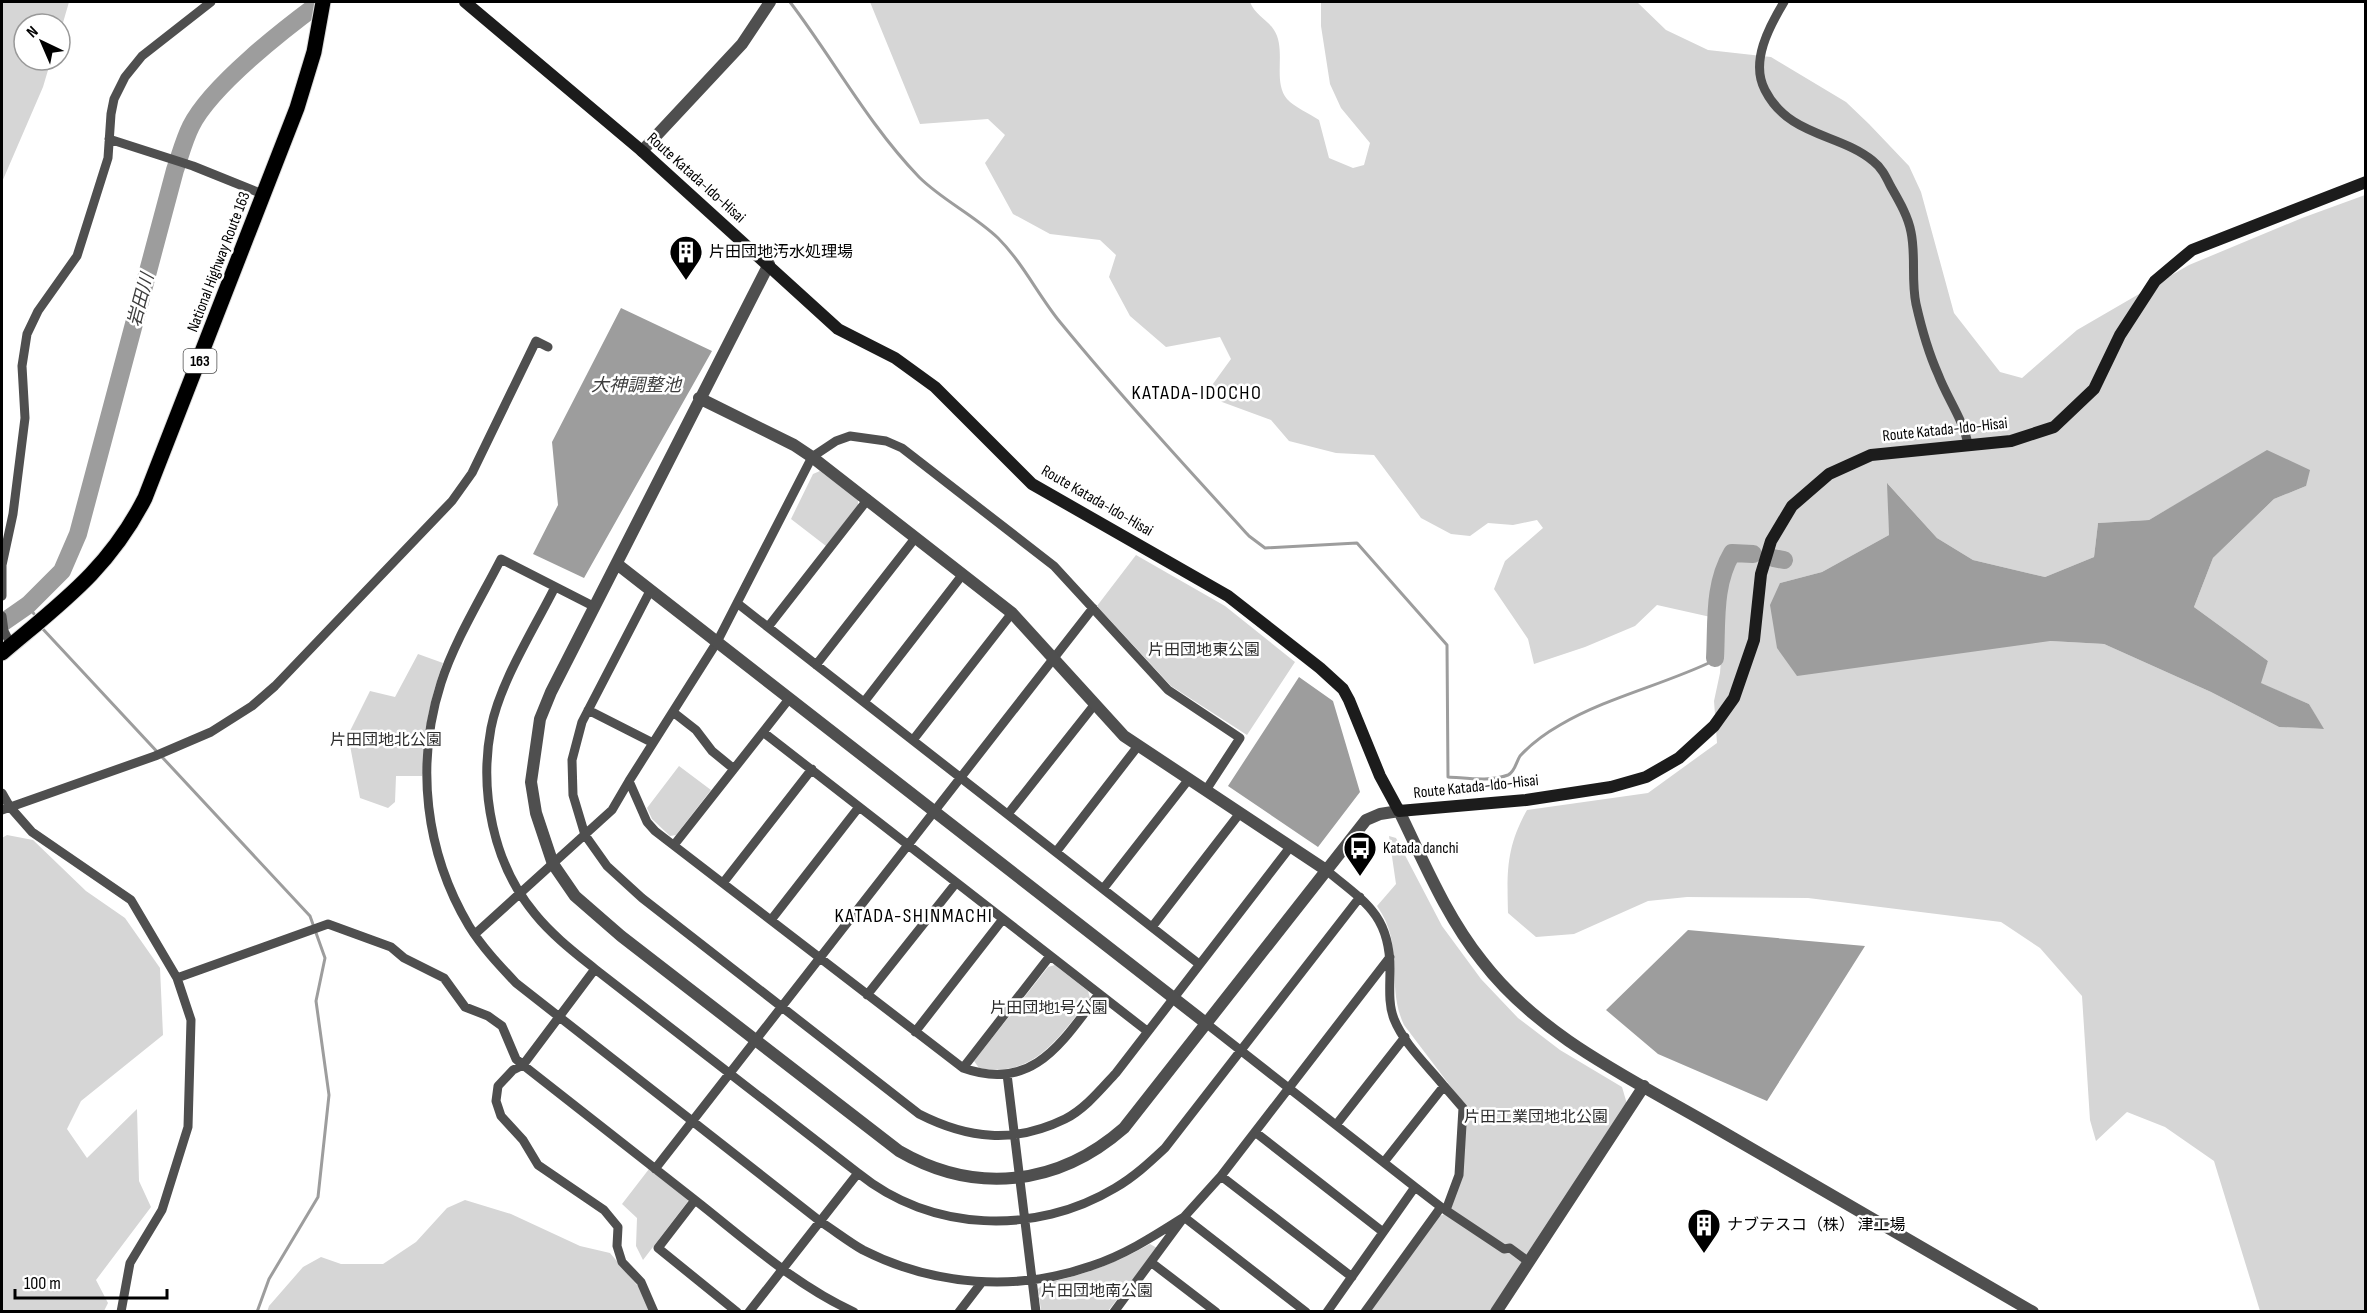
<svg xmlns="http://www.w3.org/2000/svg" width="2367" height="1313" font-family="'Sofia Sans Condensed','Noto Sans JP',sans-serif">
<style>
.green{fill:#d6d6d6;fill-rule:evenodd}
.water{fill:#9d9d9d}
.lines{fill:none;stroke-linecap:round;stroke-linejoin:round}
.stream{stroke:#9d9d9d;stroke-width:3}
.river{stroke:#9d9d9d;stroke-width:18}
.trunk-casing{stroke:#dbdbdb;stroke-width:17}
.minor{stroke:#4f4f4f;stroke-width:9}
.tertiary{stroke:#4f4f4f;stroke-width:12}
.secondary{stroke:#1c1c1c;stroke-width:12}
.trunk{stroke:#000;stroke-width:15}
.labels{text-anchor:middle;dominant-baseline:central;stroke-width:5;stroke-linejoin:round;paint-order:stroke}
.shield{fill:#fff;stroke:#4c4c4c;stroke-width:1.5}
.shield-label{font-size:15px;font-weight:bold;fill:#000}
.street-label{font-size:16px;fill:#000;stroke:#fff}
.poi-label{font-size:16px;fill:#000;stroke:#fff;text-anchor:start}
.park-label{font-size:16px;fill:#2d2d2d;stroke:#fff}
.water-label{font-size:18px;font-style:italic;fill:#3e3e3e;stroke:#fff}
.quarter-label{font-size:20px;letter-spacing:1.5px;fill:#000;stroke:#fff}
</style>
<rect width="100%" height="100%" fill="#fff"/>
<path class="green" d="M2 2H69L60 33V24H24V60H51L43 87 2 182Z
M870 2H1250C1255 15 1267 19 1274 30 1287 50 1272 81 1287 99 1294 107 1310 114 1319 120L1329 158 1353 168 1364 165 1370 143 1341 108 1330 84 1321 26V2H1637L1666 30 1708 50 1771 57 1846 102 1869 124 1909 166 1921 192 1954 313 2000 372 2022 378 2077 330 2189 265 2302 218 2365 195V1311H2260L2214 1161 2165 1127 2127 1112 2096 1141 2090 1120 2082 996 2040 948 2001 922 1808 898 1687 897 1648 901 1574 934 1536 937 1508 913C1507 871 1506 848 1527 810L1648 793 1717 743 1714 701 1720 673 1724 620 1657 605 1635 626 1585 647 1534 664 1528 639 1494 589 1505 561 1543 528 1537 520 1513 525 1488 523 1470 536 1451 534 1421 518 1374 455 1336 453 1289 441 1271 420 1222 402 1210 388 1231 359 1220 337 1166 347 1130 316 1109 277 1116 255 1100 240 1050 234 1013 214 985 163 1005 135 988 119 920 124ZM2268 451 2306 486 2274 499 2213 558 2194 607 2268 661 2260 683 2309 704 2323 729 2279 727 2211 692 2104 644 2050 641 1780 583 1822 572 1889 535 1888 484 1937 538 1973 560 2045 577 2094 557 2098 523 2149 520Z
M820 471 858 499V505L826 546 791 519 813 474Z
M1136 555 1225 606 1295 662 1247 735 1171 686 1097 606Z
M418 654 443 663C429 701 423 737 422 776H396L395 802 388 808 360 798 348 735 370 691 395 697Z
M679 766 711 790 676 835 670 836 652 819 647 808Z
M7 835 33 840 86 891 125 918 160 968 163 1035 81 1101 67 1129 87 1158 137 1109 139 1181 151 1207 96 1280 108 1303 104 1311H2V838Z
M1389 836 1396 838 1442 926 1481 979 1518 1018 1560 1050 1622 1087 1627 1104 1490 1311 1370 1312 1438 1216 1443 1215 1452 1202 1467 1108 1404 1025C1385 985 1406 947 1377 906L1396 884Z
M1055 965 1088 991 1090 998C1060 1036 1034 1079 979 1068L974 1061 1048 967Z
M649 1169 689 1200 643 1260 636 1246 637 1218 622 1204Z
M465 1200 511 1214 580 1246 610 1253 659 1311 267 1312 269 1306 303 1267 321 1257 341 1264H383L416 1242 447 1208Z
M1150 1244 1157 1248 1155 1251 1108 1311 1041 1310 1038 1289 1044 1283C1082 1276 1116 1263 1150 1244Z"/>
<path class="water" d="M621 308 712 351 584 578 533 554 558 505 552 442Z
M2267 450 2310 470 2306 486 2274 499 2213 558 2194 607 2268 661 2261 683 2309 704 2324 729 2279 727 2211 692 2104 644 2050 641 1797 676 1777 648 1770 605 1780 583 1822 572 1889 535 1887 483 1937 538 1973 560 2045 577 2094 557 2098 523 2149 520Z
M1299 677 1333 701 1360 792 1318 847 1228 786Z
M1688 930 1865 946 1767 1101 1658 1054 1606 1010Z"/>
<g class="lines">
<path class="stream" d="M790 2C834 60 868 124 919 177 942 200 974 215 998 238 1023 263 1038 295 1060 322 1120 395 1185 466 1249 536L1265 548 1357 543 1447 645 1448 777C1467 778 1490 782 1508 775 1515 772 1516 762 1520 756 1531 744 1546 733 1560 725 1608 697 1663 685 1713 661L1715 658
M28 605 34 614
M41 627 310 916 325 958 316 1001 329 1095 318 1197 269 1279 257 1312"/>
<path class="river" d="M1773 558 1784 560
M2 623 28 605 62 571 78 534 175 170C180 156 184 140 191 126 211 86 284 29 321 2
M1715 658C1717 622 1713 585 1732 553L1753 554"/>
<defs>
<path id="trunk" d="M2 653C61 603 109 569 145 498L297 108 314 52 323 2"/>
</defs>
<use href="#trunk" class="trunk-casing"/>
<path class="minor" d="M1784 2C1769 27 1750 62 1765 90 1789 137 1839 133 1873 161 1882 168 1886 177 1891 187 1899 201 1908 216 1911 232 1916 256 1911 280 1916 304 1921 326 1929 354 1938 374 1947 398 1963 419 1968 444
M109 139 193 166 265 195
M555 587C534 629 500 682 491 728 479 791 493 864 535 914 552 935 574 952 595 969
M650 591 582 722 572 760 573 795 585 835 607 866 642 898 919 1114C968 1139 1014 1144 1065 1119 1085 1109 1101 1089 1116 1073L1291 846
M2 596V565L13 514 25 418 22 366 27 334 38 311 77 256 108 158 111 114 114 99 125 77 142 56 211 2
M737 603 717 642 629 781 647 822 655 831 963 1068C1033 1093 1062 1042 1099 994
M593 606 501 559C481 598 454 642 441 683 415 764 425 852 469 926 482 947 499 965 516 983L821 1222C835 1231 849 1242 863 1250 934 1286 1017 1292 1091 1266 1125 1255 1154 1236 1184 1217
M2 616 4 631 11 645
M768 627 868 499
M816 665 916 537
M864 702 963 574
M588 710 653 743
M673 712 696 730 712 751 734 769
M763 732 1147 1031
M913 740 1012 613
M2 793 10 807 32 832 131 900 177 978 191 1020 188 1127 162 1210 130 1263 121 1312
M2 810 155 756 211 732 252 706 275 686 452 501 472 473 536 341 548 347
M1008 814 1095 704
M674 845 789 699
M1056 852 1138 746
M1326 870C1364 901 1390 915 1390 969 1390 986 1388 1004 1394 1019 1404 1044 1427 1065 1444 1086L1384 1162
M723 883 812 769
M1103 889 1189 779
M771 920 859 807
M1152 927 1240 813
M475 934 612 810 629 781
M1199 964 737 603 812 457 836 441 850 436 886 441 902 448 1054 566 1168 690 1240 738 1206 790
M177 978 328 924 391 947 404 958 444 978 465 1007 488 1016 502 1026 516 1059 523 1065 695 1200 658 1248 737 1312
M867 995 956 883
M1207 1024 1415 1187 1327 1312
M915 1032 1003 919
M963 1068 1050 956
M1007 1074 1036 1312
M1444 1086 1463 1108 1459 1175 1446 1210
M1336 1125 1405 1037
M1255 1132 1383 1232
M655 1169 1093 608
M1221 1176 1352 1277
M695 1200C746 1240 795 1285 854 1312
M1441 1207 1504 1249 1510 1248 1529 1262
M1184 1217 1306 1312
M1152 1263 1216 1312
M654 1312 641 1282 622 1262 617 1246 618 1227 604 1210 538 1165 523 1140 501 1116 496 1101 498 1086 513 1070 523 1065 595 969 858 1173
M749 1312 858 1173C931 1232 1035 1236 1115 1188 1134 1177 1149 1163 1165 1148L1360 897
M959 1312 982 1282
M1114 1312 1184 1217 1221 1176 1390 957
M1365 1312 1441 1207 1415 1187"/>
<path class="tertiary" d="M642 151 742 44 770 2
M769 264 551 692 540 719 531 782 536 813 553 864 575 896 621 936 899 1151C975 1195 1058 1186 1124 1128L1366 820 1380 814 1399 811C1424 862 1446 916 1482 961 1541 1038 1634 1080 1716 1128 1822 1190 1928 1251 2033 1312
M699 398 794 445 812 457 1012 613 1124 736 1326 870
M617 564 1207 1024
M1496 1312 1644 1086"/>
<path class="secondary" d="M465 2 642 151 838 329 895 358 935 387 1032 484 1228 596 1320 668 1343 689 1349 700 1380 776 1399 811 1526 800 1611 787 1646 777 1679 758 1714 726 1734 698 1754 640 1761 574 1771 541 1792 506 1829 474 1871 455 2011 441 2054 427 2094 389 2120 335 2155 281 2192 250 2366 182"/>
<use href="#trunk" class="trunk"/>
</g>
<defs>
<symbol id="building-pin" viewBox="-11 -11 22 30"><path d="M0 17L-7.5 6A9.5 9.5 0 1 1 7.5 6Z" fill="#000" stroke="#fff"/><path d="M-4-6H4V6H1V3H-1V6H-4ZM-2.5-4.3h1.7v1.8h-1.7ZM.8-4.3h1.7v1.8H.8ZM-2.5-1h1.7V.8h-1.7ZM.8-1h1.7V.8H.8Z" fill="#fff"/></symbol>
<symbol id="bus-pin" viewBox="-11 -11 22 30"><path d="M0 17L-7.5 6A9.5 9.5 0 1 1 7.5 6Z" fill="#000" stroke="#fff"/><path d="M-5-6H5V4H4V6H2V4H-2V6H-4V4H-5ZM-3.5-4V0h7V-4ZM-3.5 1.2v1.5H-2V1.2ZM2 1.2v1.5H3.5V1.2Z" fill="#fff"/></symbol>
</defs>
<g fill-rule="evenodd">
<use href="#building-pin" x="667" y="233" width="38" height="52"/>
<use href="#bus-pin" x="1341" y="829" width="38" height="52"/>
<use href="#building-pin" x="1685" y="1206" width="38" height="52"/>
</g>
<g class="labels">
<rect class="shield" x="183.5" y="349" width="33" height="24" rx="4.5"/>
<g class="shield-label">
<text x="200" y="361">163</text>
</g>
<g class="street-label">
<text transform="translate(696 178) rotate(42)">Route Katada-Ido-Hisai</text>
<text transform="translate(219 262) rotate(-69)">National Highway Route 163</text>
<text transform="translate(1945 430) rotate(-6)">Route Katada-Ido-Hisai</text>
<text transform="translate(1097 501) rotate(30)">Route Katada-Ido-Hisai</text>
<text transform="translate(1476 787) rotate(-6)">Route Katada-Ido-Hisai</text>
</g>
<g class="poi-label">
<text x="709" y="252">片田団地汚水処理場</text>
<text x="1383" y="848">Katada danchi</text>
<text x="1727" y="1225">ナブテスコ（株） 津工場</text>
</g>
<g class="park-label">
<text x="1204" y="650">片田団地東公園</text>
<text x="386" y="740">片田団地北公園</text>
<text x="1049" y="1008">片田団地1号公園</text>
<text x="1536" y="1117">片田工業団地北公園</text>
<text x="1097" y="1291">片田団地南公園</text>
</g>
<g class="water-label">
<text transform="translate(141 300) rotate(-75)">岩田川</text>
<text x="636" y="385">大神調整池</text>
</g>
<g class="quarter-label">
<text x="1197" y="393">KATADA-IDOCHO</text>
<text x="914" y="916">KATADA-SHINMACHI</text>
</g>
</g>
<rect width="2367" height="1313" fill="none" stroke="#000000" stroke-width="6"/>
<g transform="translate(42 42) rotate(316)"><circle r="28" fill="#ffffff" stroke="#999999" stroke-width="1.5"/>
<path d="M0-4.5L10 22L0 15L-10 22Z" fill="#000000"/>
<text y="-9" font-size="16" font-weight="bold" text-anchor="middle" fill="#000000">N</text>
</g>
<path d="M15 1289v9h152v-9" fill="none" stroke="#000000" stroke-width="3"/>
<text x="24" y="1289" font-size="18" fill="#000000" stroke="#ffffff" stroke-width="4.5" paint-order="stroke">100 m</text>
</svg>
